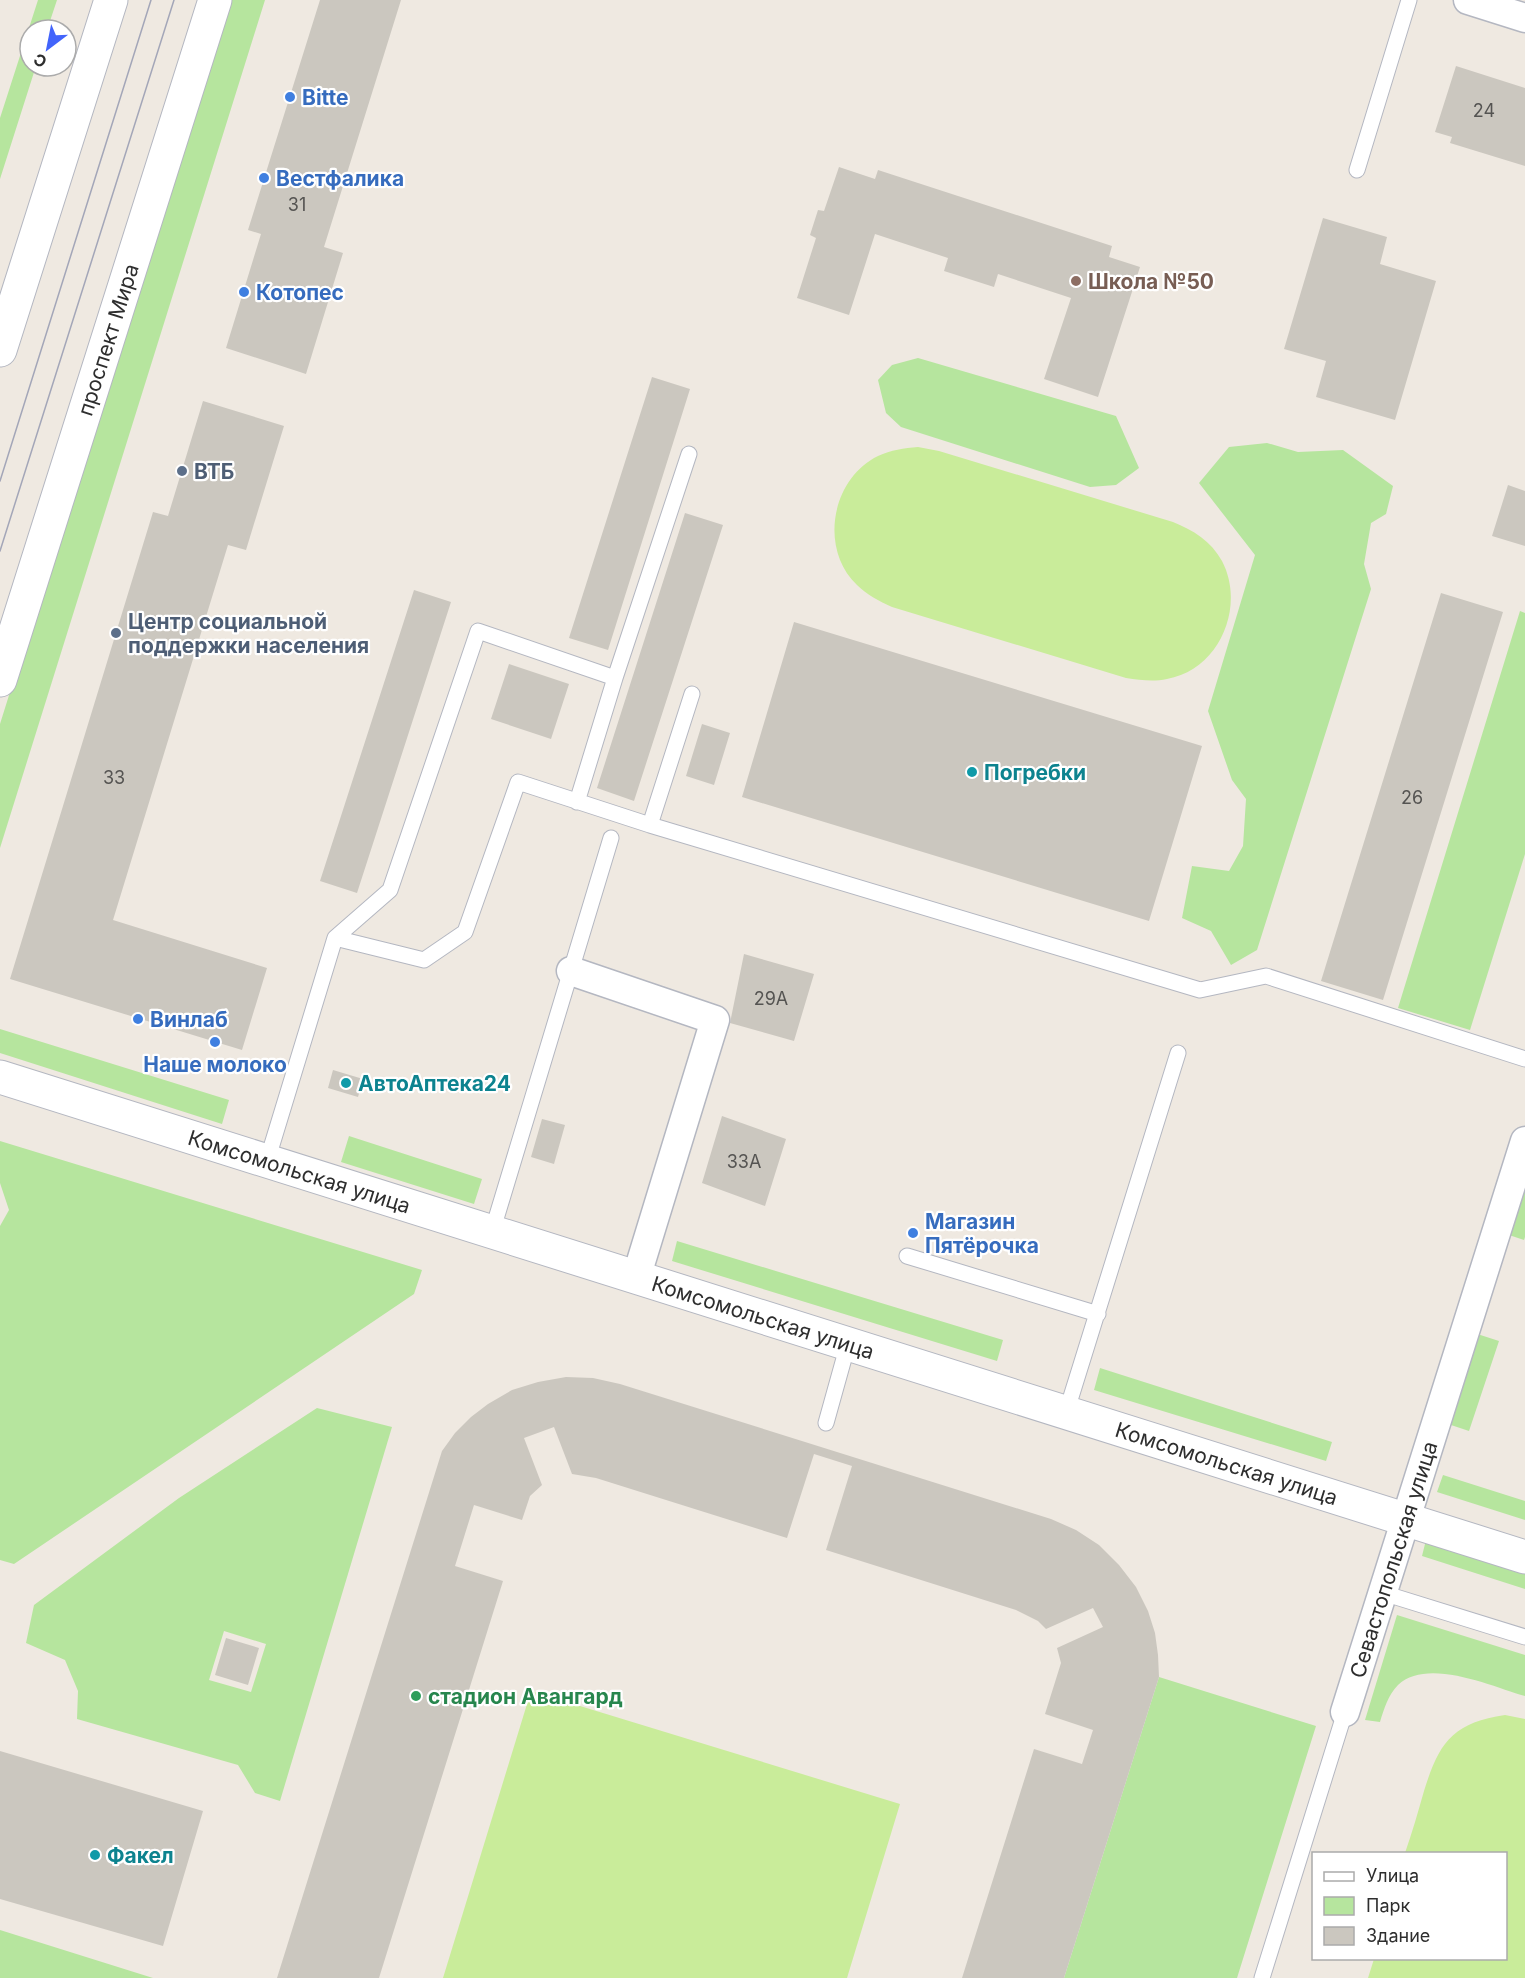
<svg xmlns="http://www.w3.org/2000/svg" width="1525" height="1978" font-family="Inter,sans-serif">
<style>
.green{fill:#b6e59e;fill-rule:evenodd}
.pitch{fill:#c9ec9a}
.building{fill:#cbc7bf}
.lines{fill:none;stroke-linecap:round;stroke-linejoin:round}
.lane-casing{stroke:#b4b7c1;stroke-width:17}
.street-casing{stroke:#b4b7c1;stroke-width:31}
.secondary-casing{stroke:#b4b7c1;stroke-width:35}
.lane{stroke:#fff;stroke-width:15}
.street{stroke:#fff;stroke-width:28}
.secondary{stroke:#fff;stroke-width:33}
.tram{stroke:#a3a6b8;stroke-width:1.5}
.shop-dot{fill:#3f7fe0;stroke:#fff;stroke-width:2}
.education-dot{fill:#8d6e63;stroke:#fff;stroke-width:2}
.service-dot{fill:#5c6f8a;stroke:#fff;stroke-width:2}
.culture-dot{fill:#0f9aa8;stroke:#fff;stroke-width:2}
.leisure-dot{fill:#2e9e5b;stroke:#fff;stroke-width:2}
.labels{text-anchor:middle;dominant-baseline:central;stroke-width:4.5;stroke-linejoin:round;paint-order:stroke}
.number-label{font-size:18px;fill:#555452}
.shop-label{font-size:21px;font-weight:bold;fill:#366cbe;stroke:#fff;text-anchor:start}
.education-label{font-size:21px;font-weight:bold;fill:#785e54;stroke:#fff;text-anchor:start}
.street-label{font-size:21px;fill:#2e2e2e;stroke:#fff}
.service-label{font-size:21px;font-weight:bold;fill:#4e5e75;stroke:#fff;text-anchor:start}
.culture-label{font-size:21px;font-weight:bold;fill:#0d838f;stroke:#fff;text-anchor:start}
.leisure-label{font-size:21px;font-weight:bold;fill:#27864d;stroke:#fff;text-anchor:start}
</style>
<rect width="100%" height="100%" fill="#efe9e1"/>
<path class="green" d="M38 0H57L47 30H30V66H36L0 179V118Z
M227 0H265L0 848V724Z
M918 358 1116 416 1139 468 1116 485 1090 487 901 427 886 413 878 380 892 365Z
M1267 443 1298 452 1343 450 1393 486 1386 514 1371 523 1364 564 1371 589 1257 950 1231 965 1211 931 1182 918 1192 866 1229 871 1243 846 1246 799 1232 780 1208 711 1255 555 1199 483 1229 447Z
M1520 611 1525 613V854L1470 1030 1398 1008Z
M0 1029 229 1100 222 1124 0 1053Z
M349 1136 482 1179 474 1204 341 1162Z
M0 1141 422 1270 414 1294 14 1564 0 1560V1226L9 1210 0 1183Z
M1525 1165V1237L1524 1240 1503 1233Z
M677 1241 1003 1340 997 1361 672 1261Z
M1468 1331 1499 1341 1469 1431 1439 1421Z
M1100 1368 1332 1442 1326 1461 1094 1390Z
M317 1408 392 1427 280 1801 255 1793 238 1765 77 1719 78 1691 65 1660 26 1643 34 1605 179 1498ZM224 1631 266 1644 251 1692 209 1680Z
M1443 1475 1525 1501V1520L1437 1492Z
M1426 1540 1525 1572V1589L1422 1556Z
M1397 1615 1525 1655V1696C1491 1686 1427 1657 1398 1685 1388 1695 1384 1709 1380 1722L1365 1720Z
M1159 1677 1316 1726 1237 1978H1064Z
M0 1930 153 1978H0Z"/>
<path class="pitch" d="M918 447 939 451 1173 522C1193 530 1211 541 1222 561 1246 607 1219 670 1167 679 1153 682 1140 680 1126 678L892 607C879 601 867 595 857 585 819 549 831 479 878 456 891 450 904 448 918 447Z
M531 1691 900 1804 847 1978H443Z
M1505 1715 1525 1719V1978H1368L1374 1959 1506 1958V1854L1405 1853C1412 1833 1418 1812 1424 1791 1439 1743 1452 1723 1505 1715Z"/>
<path class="building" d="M320 0H401L324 247 343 253 306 374 226 348 261 234 248 230Z
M1456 66 1525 88V166L1450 143 1452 137 1435 132Z
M839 167 875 179 878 170 1112 246 1109 257 1140 267 1098 397 1044 379 1071 298 998 274 994 287 944 271 948 258 875 234 849 315 797 298 816 238 810 235 818 210 824 211Z
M1323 218 1387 237 1380 264 1436 281 1395 420 1316 397 1326 361 1284 349Z
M652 377 690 389 608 650 569 638Z
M203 401 284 426 246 550 228 545 113 920 267 968 242 1050 10 979 153 512 168 516Z
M1508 485 1525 491V546L1492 536Z
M685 513 723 525 634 801 597 788Z
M414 590 451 602 357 893 320 881Z
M1441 593 1503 612 1383 1000 1321 981Z
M794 622 1202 746 1149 921 742 797Z
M509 664 569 684 551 739 491 719Z
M702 724 730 733 714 785 686 776Z
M744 954 814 974 794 1041 730 1023Z
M333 1070 363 1079 358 1097 328 1088Z
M722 1116 786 1139 765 1206 702 1183Z
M542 1119 565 1125 554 1164 531 1157Z
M566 1377 593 1378 620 1384 1051 1519 1076 1530 1099 1545 1119 1565 1136 1587 1148 1611 1155 1633 1158 1655 1159 1677 1064 1978H962L1034 1749 1082 1764 1093 1730 1045 1714 1061 1663 1057 1648 1103 1627 1093 1608 1046 1629 1038 1621 1016 1610 826 1550 852 1466 814 1454 787 1538 596 1478 572 1474 554 1427 524 1438 542 1485 530 1496 522 1520 474 1505 455 1566 503 1581 379 1978H277L442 1451 455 1433 471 1417 488 1404 512 1390 538 1382Z
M226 1638 259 1648 248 1685 215 1675Z
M0 1751 203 1811 163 1946 0 1899Z"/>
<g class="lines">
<defs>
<path id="lane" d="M1357 170 1409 0
M577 802 615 678
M650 825 692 694
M335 938 424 960 465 932 518 782 650 825 1200 990 1266 976 1525 1059
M267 1161 335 938 390 890 478 631 615 678 689 454
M492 1232 611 838
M907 1256 1098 1314
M1066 1413 1178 1053
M826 1423 848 1344
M1383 1593 1525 1637
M1262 1978 1345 1712"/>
<g id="street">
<path d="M1468 0 1525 18"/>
<path d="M571 971 715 1020 636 1278"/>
<path id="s1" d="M1345 1712 1525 1141"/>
</g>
<g id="secondary">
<path d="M0 350 111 0"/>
<path id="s2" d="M0 680 215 0"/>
<path id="s3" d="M0 1077 1525 1557"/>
</g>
</defs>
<use href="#lane" class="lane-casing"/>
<use href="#street" class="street-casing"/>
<use href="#secondary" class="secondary-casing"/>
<use href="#lane" class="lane"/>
<use href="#street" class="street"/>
<use href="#secondary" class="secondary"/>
<path class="tram" d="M0 481 151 0
M0 551 174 0"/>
</g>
<g class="shop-dot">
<circle cx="290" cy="97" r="6"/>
<circle cx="264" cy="178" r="6"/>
<circle cx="244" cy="292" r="6"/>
<circle cx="138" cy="1019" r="6"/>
<circle cx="215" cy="1042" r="6"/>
<circle cx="913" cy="1233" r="6"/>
</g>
<circle class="education-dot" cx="1076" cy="281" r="6"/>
<g class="service-dot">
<circle cx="182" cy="471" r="6"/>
<circle cx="116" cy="633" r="6"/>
</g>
<g class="culture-dot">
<circle cx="972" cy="772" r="6"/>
<circle cx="346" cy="1083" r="6"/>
<circle cx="95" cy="1855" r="6"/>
</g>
<circle class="leisure-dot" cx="416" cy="1696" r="6"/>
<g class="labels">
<g class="number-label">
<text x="1484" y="110">24</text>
<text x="297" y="204">31</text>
<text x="114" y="777">33</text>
<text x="1412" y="797">26</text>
<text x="771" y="998">29А</text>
<text x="744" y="1161">33А</text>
</g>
<g class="shop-label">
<text x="302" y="97">Bitte</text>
<text x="276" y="178">Вестфалика</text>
<text x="256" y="292">Котопес</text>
<text x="150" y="1019">Винлаб</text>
<text x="215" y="1064" text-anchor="middle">Наше молоко</text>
<text x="925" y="1221">Магазин<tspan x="925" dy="24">Пятёрочка</tspan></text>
</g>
<g class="education-label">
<text x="1088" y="281">Школа №50</text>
</g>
<g class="street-label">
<text stroke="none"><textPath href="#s2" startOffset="357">проспект Мира</textPath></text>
<text stroke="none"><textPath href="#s3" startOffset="314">Комсомольская улица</textPath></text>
<text stroke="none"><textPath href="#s3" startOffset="800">Комсомольская улица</textPath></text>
<text stroke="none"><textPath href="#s3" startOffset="1286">Комсомольская улица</textPath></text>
<text stroke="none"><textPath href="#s1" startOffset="160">Севастопольская улица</textPath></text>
</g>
<g class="service-label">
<text x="194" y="471">ВТБ</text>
<text x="128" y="621">Центр социальной<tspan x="128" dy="24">поддержки населения</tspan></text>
</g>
<g class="culture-label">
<text x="984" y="772">Погребки</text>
<text x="358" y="1083">АвтоАптека24</text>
<text x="107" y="1855">Факел</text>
</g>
<g class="leisure-label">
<text x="428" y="1696">стадион Авангард</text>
</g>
</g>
<rect x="1312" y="1852" width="195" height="108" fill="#ffffff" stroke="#ababab" stroke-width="1.5"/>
<rect x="1324" y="1872" width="30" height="9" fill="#ffffff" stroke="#ababab" stroke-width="1.5"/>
<text x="1366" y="1882" font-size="18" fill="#2e2e2e">Улица</text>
<rect x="1324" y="1897" width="30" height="18" fill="#b6e59e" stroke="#ababab" stroke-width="1.5"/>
<text x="1366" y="1912" font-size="18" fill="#2e2e2e">Парк</text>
<rect x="1324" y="1927" width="30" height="18" fill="#cbc7bf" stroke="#ababab" stroke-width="1.5"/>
<text x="1366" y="1942" font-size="18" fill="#2e2e2e">Здание</text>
<g transform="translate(48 48) rotate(212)"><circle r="28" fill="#ffffff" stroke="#ababab" stroke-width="1.5"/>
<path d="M0-4.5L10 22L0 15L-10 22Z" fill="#4264fb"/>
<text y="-9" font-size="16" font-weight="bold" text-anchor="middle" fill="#2e2e2e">С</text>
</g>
</svg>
